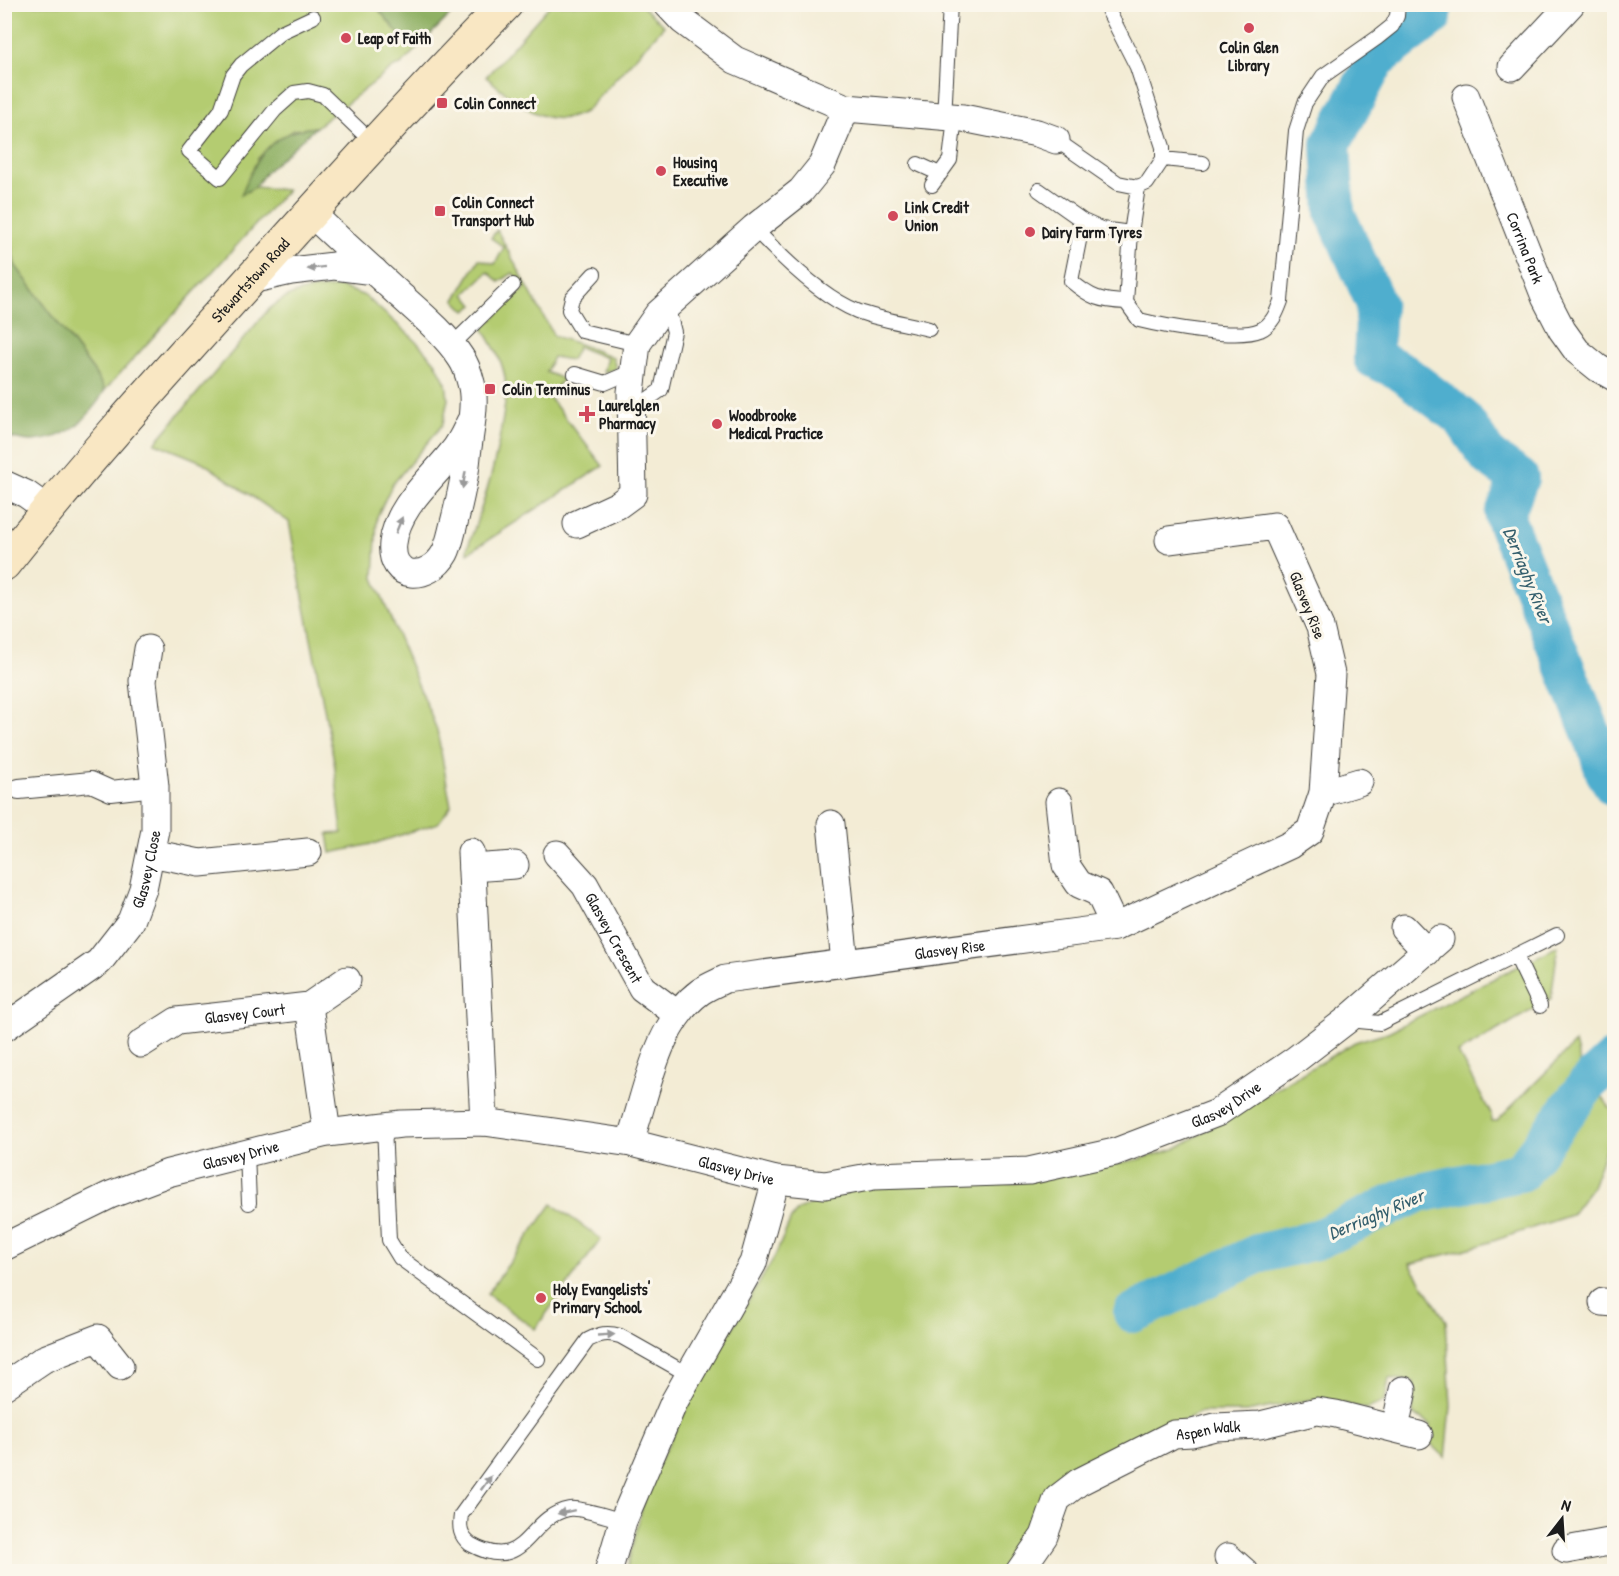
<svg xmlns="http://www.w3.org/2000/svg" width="1619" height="1576" font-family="'Patrick Hand',sans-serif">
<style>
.green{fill:#b4cc71;stroke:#687446;stroke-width:1.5}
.forest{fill:#8fb063;stroke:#566640;stroke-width:1.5}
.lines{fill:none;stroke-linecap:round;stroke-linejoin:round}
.river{stroke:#4faece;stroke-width:40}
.service-casing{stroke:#3c3b38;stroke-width:16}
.pedestrian-casing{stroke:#3c3b38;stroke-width:22}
.minor-casing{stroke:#3c3b38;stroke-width:29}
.secondary-casing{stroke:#3c3b38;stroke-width:35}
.service{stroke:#fff;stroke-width:14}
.pedestrian{stroke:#fff;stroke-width:20}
.minor{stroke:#fff;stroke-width:27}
.secondary{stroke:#f9e7c3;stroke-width:33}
.oneway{fill:#999}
.poi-dot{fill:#d1495b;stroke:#fbf7ec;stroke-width:2}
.labels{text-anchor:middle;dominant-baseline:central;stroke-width:6;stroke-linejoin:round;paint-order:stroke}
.poi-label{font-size:16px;font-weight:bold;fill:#1c1c1c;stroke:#fbf7ec;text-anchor:start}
.street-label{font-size:16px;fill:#1c1c1c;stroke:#fbf7ec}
.water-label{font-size:18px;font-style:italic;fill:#335e6c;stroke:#fbf7ec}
</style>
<rect width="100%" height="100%" fill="#fbf7ec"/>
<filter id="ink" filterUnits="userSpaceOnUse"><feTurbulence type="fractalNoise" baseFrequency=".0167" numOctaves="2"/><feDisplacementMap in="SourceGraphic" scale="12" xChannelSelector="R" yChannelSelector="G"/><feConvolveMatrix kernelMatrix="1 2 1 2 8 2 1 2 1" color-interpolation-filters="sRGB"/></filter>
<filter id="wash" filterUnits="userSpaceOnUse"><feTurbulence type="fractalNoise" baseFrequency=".008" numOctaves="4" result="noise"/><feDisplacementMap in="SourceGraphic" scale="24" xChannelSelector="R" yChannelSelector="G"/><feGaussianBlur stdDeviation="1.35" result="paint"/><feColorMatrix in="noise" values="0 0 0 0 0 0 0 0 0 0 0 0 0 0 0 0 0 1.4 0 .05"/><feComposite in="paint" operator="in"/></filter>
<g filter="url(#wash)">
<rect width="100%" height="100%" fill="#f3ecd5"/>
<path class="green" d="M4 5H375L402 37 418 47 401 65 394 67 316 127 293 130 258 158 242 194 255 187 287 190 105 390 94 372 15 265 4 216Z
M550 5H641L664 26 586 111C547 134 515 100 486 77Z
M497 230 554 336 579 344 613 357 616 369 603 372 607 358 578 347 571 360 553 357 546 372 563 379 549 397 603 466 468 553 467 549C482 508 494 472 501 429 504 412 507 395 505 378 502 359 492 344 483 328L525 288 513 273 499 282 488 272 465 294 474 305 466 311 455 300 479 259 495 264 504 247 491 238Z
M341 287 365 296 414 339 435 362 446 383 448 399 443 424 392 485 377 517 374 578 437 730 451 806 438 823 376 843 331 853 328 834 342 833 334 761 289 522 202 462 155 443 268 310C292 289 311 289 341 287Z
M1558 946 1551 999 1458 1053 1491 1114 1492 1121H1497L1575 1043 1582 1070 1614 1113V1124L1592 1187 1571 1215 1481 1245 1410 1264 1446 1321 1451 1406 1446 1458 1429 1442 1430 1425 1413 1414 1414 1382 1389 1378 1385 1401 1367 1409 1319 1398 1246 1412H1201L1080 1470 1054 1487 1007 1571 626 1572 648 1484 696 1390 775 1256 791 1219 798 1210 833 1193 886 1183H1017L1140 1159 1175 1149 1355 1042 1388 1032Z
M552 1204 601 1239 535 1329 487 1294Z"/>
<path class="forest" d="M375 5H460L418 47 402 38Z
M316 127 266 172 255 187 241 195C256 157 271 131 316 127Z
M5 216 15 265 94 372 105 390C88 420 69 439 32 441 23 441 13 438 5 436Z"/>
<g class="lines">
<path class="river" d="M1431 4 1432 17 1376 60 1331 144 1335 213 1376 304 1373 358 1399 370 1462 418 1489 457 1519 478 1504 516 1597 747 1605 772 1614 786
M1133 1313 1257 1254 1316 1240 1415 1194 1521 1172 1589 1082 1614 1059"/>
</g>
</g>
<g filter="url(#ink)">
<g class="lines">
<defs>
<path id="service" d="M313 17 281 32 241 65 233 75 221 110 189 151 220 178 275 110 294 93 308 91 323 95 373 143
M944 118 950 4
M1056 140 1118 183 1138 187 1147 183 1163 159V147L1137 67 1105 4
M1163 159 1203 163
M918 164 940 174
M932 185 950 160 955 118
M1138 187 1131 233 1126 302 1139 320C1163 326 1238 340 1260 330 1272 325 1277 312 1281 301L1296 131 1305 103 1323 76 1377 38 1392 26 1397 16 1398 4
M1039 190 1083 221 1101 229 1131 233
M1083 221 1071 281C1091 298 1100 301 1126 302
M754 228C781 257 820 296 857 311 880 320 906 323 929 329
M594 274 572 298 569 310 582 331 637 344
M451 346 513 285
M575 374 605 383 633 371
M631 411 661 390 674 332 667 305
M1516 956 1540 1006
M1349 1020 1380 1023 1557 935
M384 1126 389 1240 400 1258 538 1359
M247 1153 249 1203
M623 1521C612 1518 579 1507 569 1509 526 1517 527 1576 470 1544 460 1536 459 1528 461 1515L588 1340C600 1334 607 1332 620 1336L689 1375"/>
<path id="pedestrian" d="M19 789 91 782 111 791 155 786"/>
<g id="minor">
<path d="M667 4 683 21 735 60 846 108 963 118 1037 133 1056 140"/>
<path d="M1512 67 1571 4"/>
<path id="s1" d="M1466 97 1545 297 1562 330 1577 351 1598 368 1614 377"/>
<path d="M311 213C340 241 371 268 401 296 421 314 446 335 461 358 466 365 469 375 471 383 477 403 469 435 467 456 465 480 459 503 453 527 451 535 449 545 445 553 429 582 389 581 393 543 397 507 431 480 452 453 460 444 465 432 470 422"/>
<path d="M250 280 291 271 334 266 374 271"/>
<path d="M4 484 26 494 47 509"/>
<path d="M577 524 618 505 633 494 631 392 637 344 658 314 754 228 801 191 822 165 846 108"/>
<path d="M1323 793 1359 782"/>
<path d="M1059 802 1066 865 1079 884 1099 893 1115 927"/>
<path d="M831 824 845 963"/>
<path d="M471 852 484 1122"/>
<path d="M151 853 200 863 308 852"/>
<path id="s2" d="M557 854 585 885 642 988 677 1014"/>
<path d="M472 868 515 865"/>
<path d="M1404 928 1427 952"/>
<path d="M309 1006 327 1133"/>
<path id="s3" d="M4 1028 99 962 131 921 143 889 155 830V786L143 681 148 649"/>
<path id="s4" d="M141 1044 177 1021 309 1006 347 980"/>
<path id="s5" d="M631 1143 633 1132C648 1086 658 1023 700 992 707 987 717 983 725 979L1115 927 1290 845 1310 831 1323 793 1331 674 1320 627 1275 526 1169 540"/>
<path id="s6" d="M4 1247 110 1195 168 1173 327 1133 401 1124 484 1122 631 1143 776 1180 825 1185 874 1176 1029 1171 1115 1152 1217 1113 1295 1060 1347 1020 1440 939"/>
<path d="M1603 1302 1614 1303"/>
<path d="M4 1386 44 1359 98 1338 120 1366"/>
<path d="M1395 1428 1403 1390"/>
<path d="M1566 1550 1614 1541"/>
<path d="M1228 1557 1245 1572"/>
<path d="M608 1572 623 1521 674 1402 753 1263 776 1180"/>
<path id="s7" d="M1019 1572 1044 1536 1057 1499 1079 1482 1174 1434 1192 1433 1215 1427 1260 1425 1317 1411 1336 1414 1419 1435"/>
</g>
<g id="secondary">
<path id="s8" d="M4 564C82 465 166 373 250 280 334 187 418 94 506 4"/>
</g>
</defs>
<use href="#service" class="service-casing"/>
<use href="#pedestrian" class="pedestrian-casing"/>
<use href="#minor" class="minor-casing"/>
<use href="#secondary" class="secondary-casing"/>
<use href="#service" class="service"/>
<use href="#pedestrian" class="pedestrian"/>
<use href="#minor" class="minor"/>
<use href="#secondary" class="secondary"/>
</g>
<defs><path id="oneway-solid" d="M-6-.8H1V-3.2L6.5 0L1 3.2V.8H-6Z" transform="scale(1.5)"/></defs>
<g class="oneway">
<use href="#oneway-solid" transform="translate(316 268) rotate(173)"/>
<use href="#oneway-solid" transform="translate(464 480) rotate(100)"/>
<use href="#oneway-solid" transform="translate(399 525) rotate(-68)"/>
<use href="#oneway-solid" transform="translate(606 1335) rotate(-3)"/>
<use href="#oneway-solid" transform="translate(486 1483) rotate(-54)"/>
<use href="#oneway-solid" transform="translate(566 1512) rotate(168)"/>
</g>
</g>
<g class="poi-dot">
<circle cx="1249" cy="28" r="6"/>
<circle cx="346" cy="38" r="6"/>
<rect x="436" y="97" width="12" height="12" rx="3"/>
<circle cx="661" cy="171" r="6"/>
<rect x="434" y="205" width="12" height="12" rx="3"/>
<circle cx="893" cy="216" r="6"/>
<circle cx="1030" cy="232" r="6"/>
<rect x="484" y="383" width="12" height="12" rx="3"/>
<path d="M584 405h6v6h6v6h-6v6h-6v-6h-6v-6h6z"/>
<circle cx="717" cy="424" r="6"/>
<circle cx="541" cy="1298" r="6"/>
</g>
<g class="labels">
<g class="poi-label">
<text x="358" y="38">Leap of Faith</text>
<text x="1249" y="47" text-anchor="middle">Colin Glen<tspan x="1249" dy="18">Library</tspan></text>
<text x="454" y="103">Colin Connect</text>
<text x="673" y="162">Housing<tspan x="673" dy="18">Executive</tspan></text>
<text x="452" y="202">Colin Connect<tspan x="452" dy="18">Transport Hub</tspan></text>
<text x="905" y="207">Link Credit<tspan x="905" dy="18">Union</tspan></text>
<text x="1042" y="232">Dairy Farm Tyres</text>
<text x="502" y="389">Colin Terminus</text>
<text x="599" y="405">Laurelglen<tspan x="599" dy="18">Pharmacy</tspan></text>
<text x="729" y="415">Woodbrooke<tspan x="729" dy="18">Medical Practice</tspan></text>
<text x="553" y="1289">Holy Evangelists'<tspan x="553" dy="18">Primary School</tspan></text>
</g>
<g class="street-label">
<text stroke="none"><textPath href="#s1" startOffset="162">Corrina Park</textPath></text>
<text stroke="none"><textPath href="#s8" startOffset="376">Stewartstown Road</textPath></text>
<text transform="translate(1308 605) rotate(68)">Glasvey Rise</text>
<text stroke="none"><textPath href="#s3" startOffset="222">Glasvey Close</textPath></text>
<text stroke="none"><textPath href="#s2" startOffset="102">Glasvey Crescent</textPath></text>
<text stroke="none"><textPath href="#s5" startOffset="424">Glasvey Rise</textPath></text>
<text stroke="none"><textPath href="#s4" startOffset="111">Glasvey Court</textPath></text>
<text stroke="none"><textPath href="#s6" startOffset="1263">Glasvey Drive</textPath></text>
<text stroke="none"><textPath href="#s6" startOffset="255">Glasvey Drive</textPath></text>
<text stroke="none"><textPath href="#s6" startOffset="759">Glasvey Drive</textPath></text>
<text stroke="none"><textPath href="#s7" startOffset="252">Aspen Walk</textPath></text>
</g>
<g class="water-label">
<text transform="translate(1528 575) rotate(68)">Derriaghy River</text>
<text transform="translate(1376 1214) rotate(-23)">Derriaghy River</text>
</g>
</g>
<rect width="1619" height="1576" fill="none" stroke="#fbf7ec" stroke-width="24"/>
<g transform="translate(1562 1519) rotate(17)" stroke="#fbf7ec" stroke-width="4.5" paint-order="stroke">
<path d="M0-4.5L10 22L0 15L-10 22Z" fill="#1c1c1c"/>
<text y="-9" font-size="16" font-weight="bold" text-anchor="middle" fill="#1c1c1c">N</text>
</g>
</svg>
